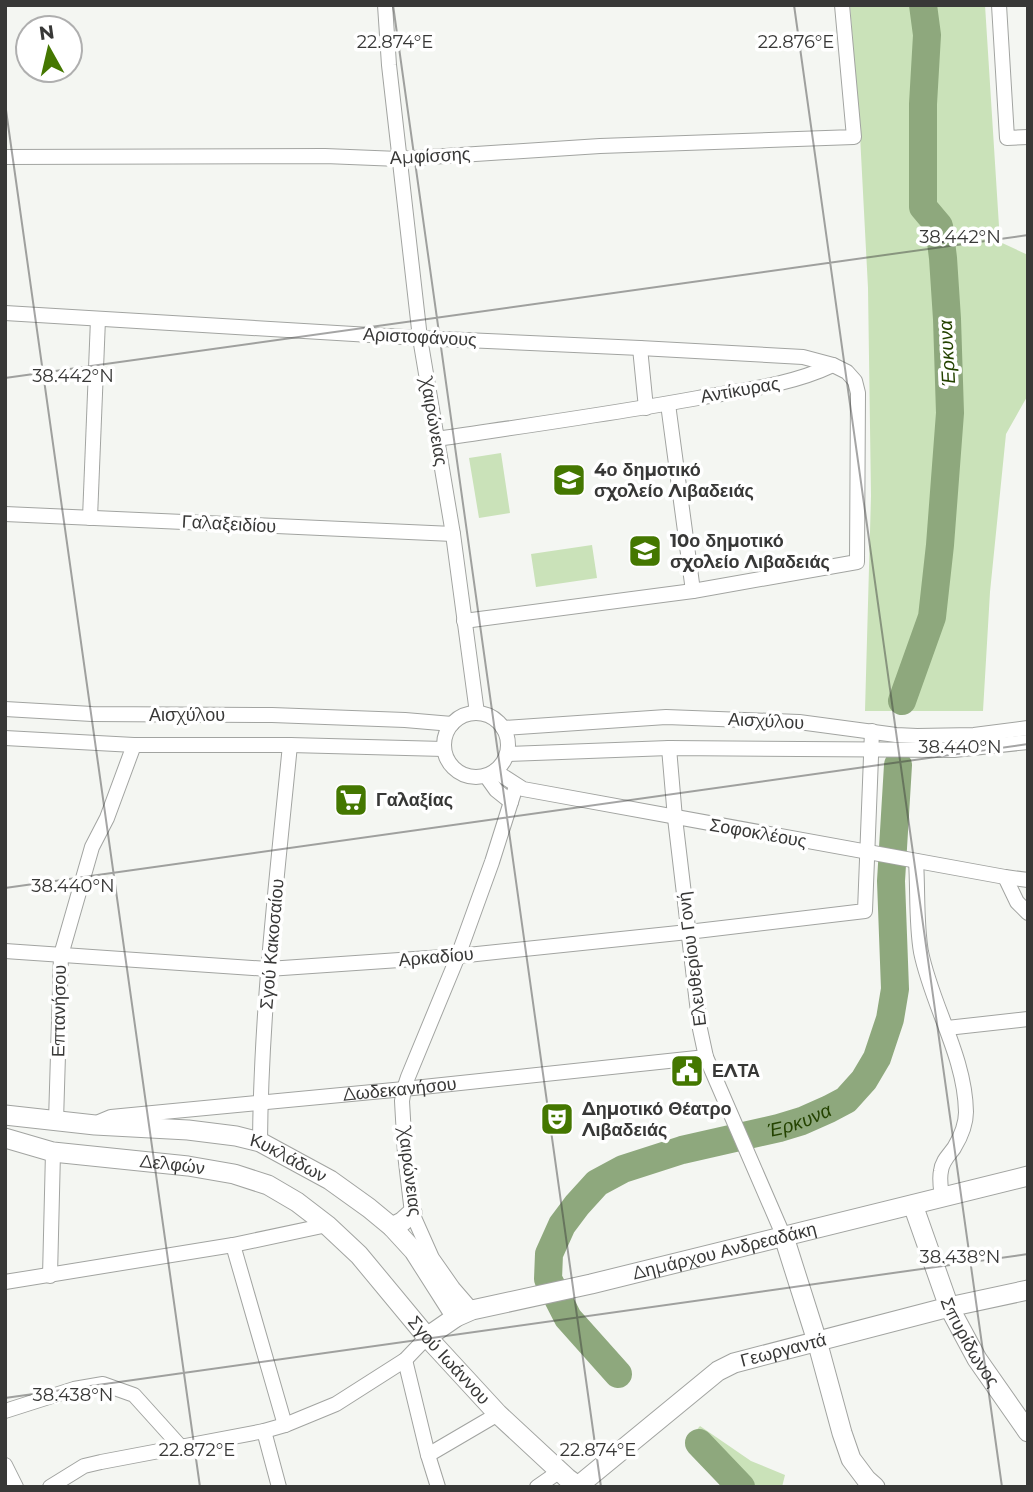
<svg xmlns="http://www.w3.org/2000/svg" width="1033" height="1492" font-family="Montserrat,sans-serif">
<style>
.green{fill:#cae2b9}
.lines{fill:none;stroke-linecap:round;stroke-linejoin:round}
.river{stroke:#8ea87d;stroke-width:28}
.street-casing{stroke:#a2a4a1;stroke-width:16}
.secondary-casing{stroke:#a2a4a1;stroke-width:21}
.street{stroke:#fff;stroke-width:14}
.secondary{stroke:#fff;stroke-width:19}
.ticks{fill:none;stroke:#383837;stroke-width:2;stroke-opacity:0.45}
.labels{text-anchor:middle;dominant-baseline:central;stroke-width:7;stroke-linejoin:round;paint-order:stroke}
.street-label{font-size:18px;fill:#383837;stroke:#fff}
.poi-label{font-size:18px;font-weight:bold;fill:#383837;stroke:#fff;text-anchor:start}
.water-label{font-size:19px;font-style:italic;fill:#244300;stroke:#fff}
.ticks-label{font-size:18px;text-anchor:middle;fill:#383837;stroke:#fff;stroke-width:7;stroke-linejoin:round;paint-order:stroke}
</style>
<rect width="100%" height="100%" fill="#f4f6f2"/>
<path class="green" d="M850 5H985L1000 242 1028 255V395L1006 434 990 592 983 711H865L871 496 868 288 860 135Z
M501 453 510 513 479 518 469 458Z
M592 545 597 578 536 587 531 554Z
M700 1426 751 1461 785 1475 782 1487H745L693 1434Z"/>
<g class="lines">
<g class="river">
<path d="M902 701 932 617 940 545 950 413 947 319 943 258 939 226 923 207V104L927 35 923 5"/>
<path id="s1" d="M618 1374 568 1318 548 1279 549 1254 562 1225 577 1205 597 1183 623 1169 682 1150 779 1128 802 1121 829 1109 846 1100 864 1080 877 1058 890 1019 895 989 891 881 898 765"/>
<path d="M699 1443 741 1487"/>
</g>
<defs>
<g id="street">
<path d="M385 5 389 65 420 338 453 534 477 713"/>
<path d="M999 5 1007 138 1028 137"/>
<path d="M5 157 325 156 399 159 600 146 854 137 842 5"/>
<path d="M5 313 420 338 640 348 803 357 833 365 847 372 855 381 858 393 857 562 693 591 464 621"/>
<path d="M640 348 646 408"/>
<path d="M668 404 693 591"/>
<path d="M437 439C524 426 611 414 698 398 744 390 791 385 833 365"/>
<path d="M5 514 453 534"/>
<path d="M90 518 98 319"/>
<path d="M5 709 92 714 272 715 405 720 452 724"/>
<circle cx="476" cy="745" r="32"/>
<path d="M503 728 666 717 799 722 896 735 917 736 974 735 1028 728"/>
<path d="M5 738 134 745H290L444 749"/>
<path d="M669 748 675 818 700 1029 706 1057 784 1237"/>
<path d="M507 754 669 748 954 750 1028 742"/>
<path d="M495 771 523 789 1005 877 1028 880"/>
<path d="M486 776 496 790 511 802"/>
<path d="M916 861C918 891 916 923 921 952 932 1006 965 1056 966 1112 966 1124 960 1138 954 1148 949 1155 942 1161 941 1171 939 1179 941 1189 942 1197"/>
<path d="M1005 877 1017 902 1028 913"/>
<path d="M5 951 268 969 458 956 688 932 865 911 872 731"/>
<path d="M947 1028 1028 1019"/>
<path d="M56 1121 61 955 92 847 107 818 134 745"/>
<path id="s2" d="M99 1122 111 1117 404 1089 706 1057"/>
<path d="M260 1142C261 1010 277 877 290 745"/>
<path d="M233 1245 285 1425"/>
<path d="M50 1276 53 1152"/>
<path d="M5 1282 233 1245 327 1225"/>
<path d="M472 1310 453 1288 432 1258 412 1213 405 1154 402 1101 404 1089 408 1077 458 956 492 862 516 786"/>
<path d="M405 1360 428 1455 438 1487"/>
<path d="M5 1411 74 1389 103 1384 134 1395 180 1446"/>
<path d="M264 1431 279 1487"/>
<path d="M428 1455 498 1414"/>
<path d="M5 1465 16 1487"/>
<path d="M50 1487 84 1466 101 1462 264 1431 285 1425 336 1404 405 1360 427 1337"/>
<path d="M537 1487 560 1471"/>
</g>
<g id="secondary">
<path id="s3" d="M5 1115 95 1125 188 1130 236 1136 260 1142 330 1180 369 1208 392 1227 414 1251 456 1317"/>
<path id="s4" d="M5 1138 53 1152 188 1166 234 1174 268 1185 297 1202 327 1225 359 1255 427 1337 498 1414 567 1478 579 1487"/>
<path id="s5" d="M913 1205 949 1307 977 1359 1028 1432"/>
<path d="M392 1227 402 1222 412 1213"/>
<path d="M784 1237 817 1341 842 1433 851 1459 866 1479 875 1487"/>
<path id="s6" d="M427 1337 456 1317 472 1310 591 1284 1028 1176"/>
<path id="s7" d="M578 1486 718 1371 734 1363 949 1307 1028 1290"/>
</g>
</defs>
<use href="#street" class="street-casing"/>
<use href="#secondary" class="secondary-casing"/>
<use href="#street" class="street"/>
<use href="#secondary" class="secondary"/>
</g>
<path class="ticks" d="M393 5 601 1487M794 5 1002 1487M5 103 200 1487M5 378 1028 235M5 888 1028 744M5 1398 1028 1254"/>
<defs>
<symbol id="school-square" viewBox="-11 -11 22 22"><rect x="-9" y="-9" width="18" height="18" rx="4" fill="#470" stroke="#fff"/><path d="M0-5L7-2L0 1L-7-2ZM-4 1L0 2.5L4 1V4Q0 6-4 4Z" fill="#fff"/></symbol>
<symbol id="supermarket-square" viewBox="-11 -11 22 22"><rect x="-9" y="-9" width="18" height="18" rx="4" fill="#470" stroke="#fff"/><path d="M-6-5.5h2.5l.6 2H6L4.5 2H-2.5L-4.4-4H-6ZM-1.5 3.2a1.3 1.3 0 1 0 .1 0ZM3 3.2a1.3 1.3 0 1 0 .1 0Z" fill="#fff"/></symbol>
<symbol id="civic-square" viewBox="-11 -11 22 22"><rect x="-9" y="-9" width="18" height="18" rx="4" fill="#470" stroke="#fff"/><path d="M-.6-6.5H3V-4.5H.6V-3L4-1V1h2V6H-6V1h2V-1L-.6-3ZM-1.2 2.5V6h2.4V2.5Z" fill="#fff"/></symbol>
<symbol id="theatre-square" viewBox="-11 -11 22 22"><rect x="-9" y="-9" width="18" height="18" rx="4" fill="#470" stroke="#fff"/><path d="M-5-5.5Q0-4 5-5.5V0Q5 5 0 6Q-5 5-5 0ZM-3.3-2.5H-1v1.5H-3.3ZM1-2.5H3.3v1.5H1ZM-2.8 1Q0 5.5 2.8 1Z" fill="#fff"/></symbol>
</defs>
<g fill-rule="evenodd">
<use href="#school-square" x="550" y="461" width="38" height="38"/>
<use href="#school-square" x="626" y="532" width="38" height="38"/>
<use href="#supermarket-square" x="332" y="781" width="38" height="38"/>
<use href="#civic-square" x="668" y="1052" width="38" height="38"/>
<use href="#theatre-square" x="538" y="1100" width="38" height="38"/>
</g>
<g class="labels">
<g class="street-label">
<text transform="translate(430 156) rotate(-3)">Αμφίσσης</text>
<text transform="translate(420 337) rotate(3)">Αριστοφάνους</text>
<text transform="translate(740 390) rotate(-10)">Αντίκυρας</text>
<text transform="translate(434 422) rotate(80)">Χαιρώνειας</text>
<text transform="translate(229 524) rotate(3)">Γαλαξειδίου</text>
<text x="187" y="715">Αισχύλου</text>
<text transform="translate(766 721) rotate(3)">Αισχύλου</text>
<text transform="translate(758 833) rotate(10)">Σοφοκλέους</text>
<text transform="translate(272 944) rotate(-85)">Σγού Κακοσαίου</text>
<text transform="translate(436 957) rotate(-5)">Αρκαδίου</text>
<text transform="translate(692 959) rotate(-97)">Ελευθερίου Γονή</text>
<text transform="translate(59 1011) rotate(-89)">Επτανήσου</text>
<text stroke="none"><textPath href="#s2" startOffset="303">Δωδεκανήσου</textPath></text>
<text stroke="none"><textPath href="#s3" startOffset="289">Κυκλάδων</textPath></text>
<text stroke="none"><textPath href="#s4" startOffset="170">Δελφών</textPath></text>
<text transform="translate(410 1172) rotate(83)">Χαιρώνειας</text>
<text stroke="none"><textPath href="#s6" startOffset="312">Δημάρχου Ανδρεαδάκη</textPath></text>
<text stroke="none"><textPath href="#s5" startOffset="149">Σπυρίδωνος</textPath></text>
<text stroke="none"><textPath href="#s7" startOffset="250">Γεωργαντά</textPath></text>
<text stroke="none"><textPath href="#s4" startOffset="522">Σγού Ιωάννου</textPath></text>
</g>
<g class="poi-label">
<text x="594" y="470">4ο δημοτικό<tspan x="594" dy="21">σχολείο Λιβαδειάς</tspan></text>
<text x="670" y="541">10ο δημοτικό<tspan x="670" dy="21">σχολείο Λιβαδειάς</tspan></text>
<text x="376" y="800">Γαλαξίας</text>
<text x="712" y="1071">ΕΛΤΑ</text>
<text x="582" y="1109">Δημοτικό Θέατρο<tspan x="582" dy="21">Λιβαδειάς</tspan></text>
</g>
<g class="water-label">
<text transform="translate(947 353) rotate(-93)">Έρκυνα</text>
<text stroke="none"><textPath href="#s1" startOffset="443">Έρκυνα</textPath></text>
</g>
</g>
<g class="ticks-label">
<text x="395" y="48">22.874°E</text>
<text x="796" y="48">22.876°E</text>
<text x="960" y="243">38.442°N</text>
<text x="73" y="382">38.442°N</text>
<text x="960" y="753">38.440°N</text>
<text x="73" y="892">38.440°N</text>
<text x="960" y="1263">38.438°N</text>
<text x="73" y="1401">38.438°N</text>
<text x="197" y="1456">22.872°E</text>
<text x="598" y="1456">22.874°E</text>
</g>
<rect width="1033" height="1492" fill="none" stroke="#383837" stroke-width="14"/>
<g transform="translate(49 49) rotate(352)"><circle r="33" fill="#ffffff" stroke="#afafaf" stroke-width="2"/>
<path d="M0-5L12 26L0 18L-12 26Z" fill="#447700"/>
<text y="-10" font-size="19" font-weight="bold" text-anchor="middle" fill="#383837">N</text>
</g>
</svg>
